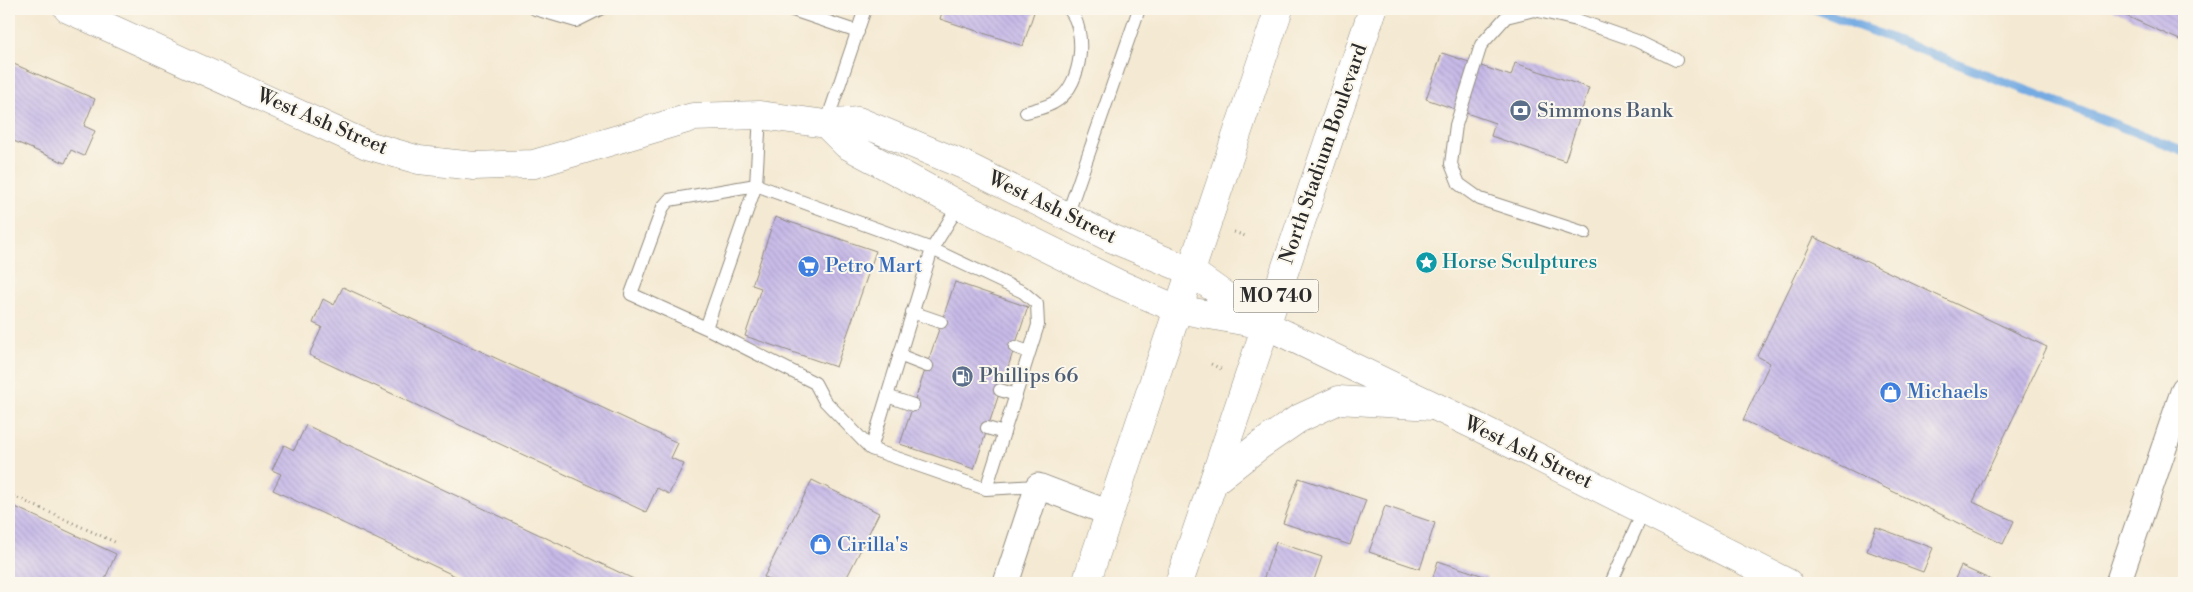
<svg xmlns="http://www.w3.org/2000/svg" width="2193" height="592" font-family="'Libre Bodoni',serif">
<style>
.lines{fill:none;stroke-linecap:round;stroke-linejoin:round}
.stream{stroke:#74abe2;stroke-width:9}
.building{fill:url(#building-back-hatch)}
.service-casing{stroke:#908a7e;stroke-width:14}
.minor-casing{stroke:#908a7e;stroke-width:27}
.tertiary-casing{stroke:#908a7e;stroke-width:29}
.primary-casing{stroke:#908a7e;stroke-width:29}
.path{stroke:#908a7e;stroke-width:3;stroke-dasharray:1 4;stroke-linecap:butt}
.service{stroke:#fff;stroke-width:12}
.minor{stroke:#fff;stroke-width:25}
.tertiary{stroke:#fff;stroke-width:28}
.primary{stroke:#fff;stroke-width:28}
.labels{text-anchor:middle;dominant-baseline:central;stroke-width:4;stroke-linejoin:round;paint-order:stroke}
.shield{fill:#fbf7ec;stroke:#696865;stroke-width:1}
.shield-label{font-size:19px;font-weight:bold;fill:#2b2b2b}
.service-label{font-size:20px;fill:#4e5e75;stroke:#fbf7ec;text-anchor:start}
.street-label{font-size:20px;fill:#2b2b2b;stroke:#fbf7ec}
.culture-label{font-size:20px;fill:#0d838f;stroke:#fbf7ec;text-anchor:start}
.shop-label{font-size:20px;fill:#366cbe;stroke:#fbf7ec;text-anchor:start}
</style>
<defs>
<pattern id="building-back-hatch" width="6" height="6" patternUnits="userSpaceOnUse" patternTransform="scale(1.25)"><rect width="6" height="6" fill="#c7bae8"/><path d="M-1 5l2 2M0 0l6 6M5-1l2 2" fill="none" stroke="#aba0c7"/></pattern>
</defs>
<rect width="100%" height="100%" fill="#fbf7ec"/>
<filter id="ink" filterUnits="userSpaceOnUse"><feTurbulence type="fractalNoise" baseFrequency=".02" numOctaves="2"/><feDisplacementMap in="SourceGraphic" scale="10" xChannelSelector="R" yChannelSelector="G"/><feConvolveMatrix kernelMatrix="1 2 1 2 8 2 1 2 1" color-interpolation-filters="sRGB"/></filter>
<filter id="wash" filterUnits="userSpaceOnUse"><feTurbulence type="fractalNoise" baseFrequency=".0096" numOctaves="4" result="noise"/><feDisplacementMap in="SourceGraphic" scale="20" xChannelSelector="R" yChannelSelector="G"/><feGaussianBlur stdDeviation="1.12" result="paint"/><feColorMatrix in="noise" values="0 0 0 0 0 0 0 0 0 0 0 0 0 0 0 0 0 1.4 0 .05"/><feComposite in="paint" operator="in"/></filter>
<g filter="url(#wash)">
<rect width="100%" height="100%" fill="#f4e9d2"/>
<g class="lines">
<path class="stream" d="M1815 9 2184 151"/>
</g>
<g id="blocks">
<path class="building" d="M943 9H1035L1023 46 940 19Z
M2111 9H2184V42Z
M1442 53 1511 76 1515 63 1589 88 1565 161 1491 136 1495 123 1426 99Z
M9 62 95 99 84 126 95 131 84 156 71 150 65 163 9 139Z
M775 217 876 251 836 367 745 336 761 288 752 285Z
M1814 237 2047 347 1973 502 2014 521 2003 544 1743 420 1770 363 1757 356Z
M955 282 1028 307 974 469 900 444Z
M343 287 678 443 671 458 684 464 669 494 657 488 646 512 309 355 322 327 313 323 323 299 334 305Z
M306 425 642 583H470L273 490 281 474 272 470 284 445 294 450Z
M1299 478 1366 500 1350 545 1283 523Z
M812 480 879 513 844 583H777L764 577Z
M9 504 116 554 103 583H9Z
M1385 506 1435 523 1420 569 1369 552Z
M1876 527 1933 548 1923 572 1867 551Z
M1276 542 1322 557 1313 583H1262Z
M1438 561 1487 577 1485 583H1431Z
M1961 566 1998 583H1953Z"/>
</g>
</g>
<g filter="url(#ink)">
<use href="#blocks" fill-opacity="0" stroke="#908a7e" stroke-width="1"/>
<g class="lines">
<defs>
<path id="service" d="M535 9 576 21 600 9
M790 9 858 32
M1026 112C1037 109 1049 107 1058 100 1082 83 1088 31 1069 9
M826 124 865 9
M959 205 932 249 871 449 986 489 1038 486
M1067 216 1139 9
M1585 233 1480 199 1459 184 1451 164 1456 125 1481 45 1506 17 1534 10 1577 20 1637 41 1676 60
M912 312 941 322
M706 328 756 185 760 115
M1015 347 1029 352
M899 355 927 366
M1000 390 1016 395
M887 396 913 405
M987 428 1004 433
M871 449 824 400 815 383 706 328 631 294 663 207 669 200 756 185 932 249 1023 292 1037 304 1038 325 986 489
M1611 583 1644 510"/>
<path id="minor" d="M1006 583 1038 486 1109 513
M2118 583 2184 389"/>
<path id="tertiary" d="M68 9 367 145 419 160 474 166 534 164 693 117 760 115 826 124 858 121 966 166 1111 238 1190 271 1266 325 1482 429 1788 583
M826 124 847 145 959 205 1117 283 1177 309 1259 324"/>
<path id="primary" d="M1213 482 1259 446 1298 419 1339 400 1432 406
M1086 583 1279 9
M1179 583 1373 9"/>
</defs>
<use href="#service" class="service-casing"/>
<use href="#minor" class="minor-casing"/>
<use href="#tertiary" class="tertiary-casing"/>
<use href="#primary" class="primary-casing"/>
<path class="path" d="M1234 232 1248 237
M1211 364 1221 369
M9 494 117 543"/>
<use href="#service" class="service"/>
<use href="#minor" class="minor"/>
<use href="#tertiary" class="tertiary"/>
<use href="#primary" class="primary"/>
</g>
</g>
<defs>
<symbol id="bank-disc" viewBox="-11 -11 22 22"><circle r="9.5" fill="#5c6f8a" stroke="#fbf7ec"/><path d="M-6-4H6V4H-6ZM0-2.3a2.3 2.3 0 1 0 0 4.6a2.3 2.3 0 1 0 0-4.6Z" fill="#fff"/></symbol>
<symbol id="sight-disc" viewBox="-11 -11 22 22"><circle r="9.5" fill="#0f9aa8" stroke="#fbf7ec"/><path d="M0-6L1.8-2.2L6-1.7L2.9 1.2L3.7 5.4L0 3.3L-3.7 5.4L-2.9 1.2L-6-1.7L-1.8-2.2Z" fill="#fff"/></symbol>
<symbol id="supermarket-disc" viewBox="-11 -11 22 22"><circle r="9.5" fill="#3f7fe0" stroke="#fbf7ec"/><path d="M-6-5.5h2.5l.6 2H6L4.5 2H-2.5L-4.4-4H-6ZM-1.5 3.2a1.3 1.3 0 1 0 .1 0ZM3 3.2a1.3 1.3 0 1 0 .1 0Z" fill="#fff"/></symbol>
<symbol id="fuel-disc" viewBox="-11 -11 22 22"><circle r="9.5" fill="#5c6f8a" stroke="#fbf7ec"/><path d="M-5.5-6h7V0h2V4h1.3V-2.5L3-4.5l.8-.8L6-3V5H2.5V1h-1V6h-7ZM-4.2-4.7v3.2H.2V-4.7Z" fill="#fff"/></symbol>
<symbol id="shop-disc" viewBox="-11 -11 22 22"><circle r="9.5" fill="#3f7fe0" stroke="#fbf7ec"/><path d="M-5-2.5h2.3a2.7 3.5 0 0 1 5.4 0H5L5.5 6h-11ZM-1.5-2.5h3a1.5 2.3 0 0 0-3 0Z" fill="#fff"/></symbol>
</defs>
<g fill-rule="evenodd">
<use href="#bank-disc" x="1508" y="98" width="25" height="25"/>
<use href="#sight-disc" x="1414" y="250" width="25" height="25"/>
<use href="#supermarket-disc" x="796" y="254" width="25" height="25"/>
<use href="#fuel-disc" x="950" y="364" width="25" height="25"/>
<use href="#shop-disc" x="1878" y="380" width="25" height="25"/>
<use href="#shop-disc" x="808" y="532" width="25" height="25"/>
</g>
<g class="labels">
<rect class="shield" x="1233.5" y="279.5" width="85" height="33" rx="4"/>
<g class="shield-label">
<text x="1276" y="296">MO 740</text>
</g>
<g class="service-label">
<text x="1537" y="111">Simmons Bank</text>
<text x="979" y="376">Phillips 66</text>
</g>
<g class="street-label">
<text transform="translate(322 122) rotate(23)">West Ash Street</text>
<text transform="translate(1324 154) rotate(-71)">North Stadium Boulevard</text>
<text transform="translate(1052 208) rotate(26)">West Ash Street</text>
<text transform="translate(1528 453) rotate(26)">West Ash Street</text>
</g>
<g class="culture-label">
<text x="1442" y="262">Horse Sculptures</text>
</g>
<g class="shop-label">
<text x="825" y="266">Petro Mart</text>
<text x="1907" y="392">Michaels</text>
<text x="837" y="545">Cirilla's</text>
</g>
</g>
<rect width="2193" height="592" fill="none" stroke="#fbf7ec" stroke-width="30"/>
</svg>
